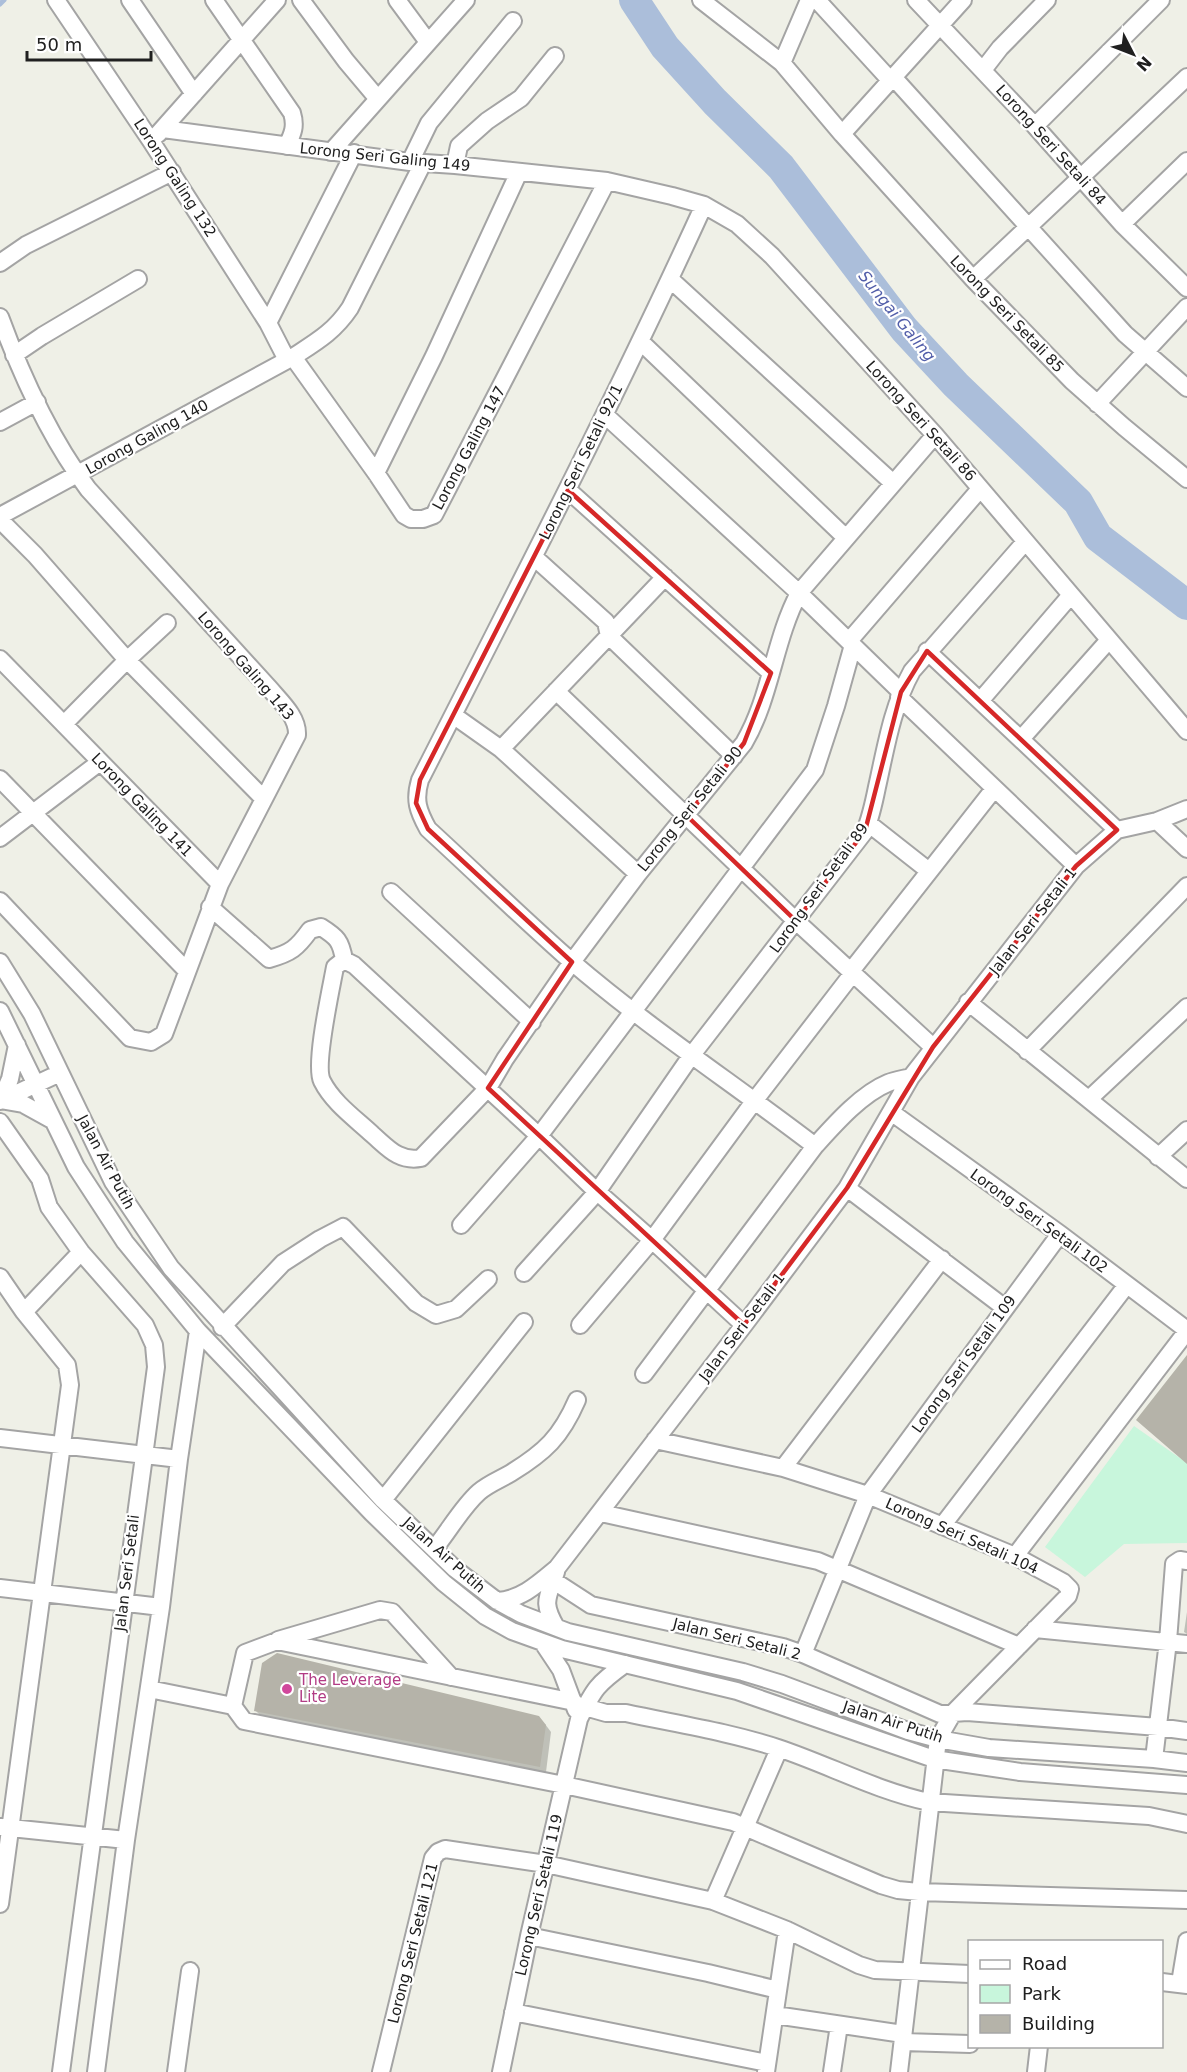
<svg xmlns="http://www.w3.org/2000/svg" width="1187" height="2072" font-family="'DejaVu Sans',sans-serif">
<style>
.park{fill:#c8f6dc}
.shadow{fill:#0003}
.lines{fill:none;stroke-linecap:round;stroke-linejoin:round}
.stream{stroke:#abbeda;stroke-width:5}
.river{stroke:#abbeda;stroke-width:30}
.building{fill:#b5b3a9}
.minor-casing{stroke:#a4a4a4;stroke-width:20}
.minor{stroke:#fff;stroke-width:16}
.marked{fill:none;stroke:#d62828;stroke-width:4.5;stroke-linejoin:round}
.hotel-dot{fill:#d1479c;stroke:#fff;stroke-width:2}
.labels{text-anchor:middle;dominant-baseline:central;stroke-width:4.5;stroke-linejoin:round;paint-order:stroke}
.street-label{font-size:15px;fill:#202020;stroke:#fff}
.hotel-label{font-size:15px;fill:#b23c85;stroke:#fff;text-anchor:start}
.water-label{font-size:16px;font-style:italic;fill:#525ea9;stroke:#fff}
</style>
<rect width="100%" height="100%" fill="#eff0e7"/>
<path class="park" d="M1134 1426 1187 1463V1543L1124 1544 1085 1577 1045 1547Z"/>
<path class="shadow" d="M1187 1612V1634L1184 1632Z
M255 1710 545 1724 551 1732 546 1772 261 1716Z"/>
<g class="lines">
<path class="stream" d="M0 4 4 0"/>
<path class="river" d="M634 0 665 47 715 102 781 167 904 329 956 385 1078 502 1098 537 1187 605"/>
</g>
<path class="building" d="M1187 1355V1464L1136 1420Z
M277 1653 539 1716 546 1725 540 1767 254 1711 262 1663Z"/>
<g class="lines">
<defs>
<path id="minor" d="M56 0 151 141 268 323 287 360
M130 0 194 94
M214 0 292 113C296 126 293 133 287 146
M301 0 346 61 378 99
M397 0 428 42
M701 0 782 63 842 134 973 279 1072 381 1124 427 1187 479
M817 0 891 81
M916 0 1035 126 1122 224 1187 288
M782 63 809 0
M983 70 1000 48 1047 0
M894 78 1125 334 1187 388
M1035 126 1161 0
M163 129 410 162 455 165 607 181 672 196 704 205 737 224 772 256 935 435 1187 731
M158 134 277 0
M842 134 963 0
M331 152 466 0
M410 162 429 123 513 21
M455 165 459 146 487 121 521 98 555 56
M704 205C615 400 517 589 420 780 414 800 418 811 428 829 476 873 523 919 572 962 649 1028 734 1084 815 1146
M1122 224 1187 161
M0 263 26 245 172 172
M670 279 893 483
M973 279 1187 77
M0 317C22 377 50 438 88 489L270 689C281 702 298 717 297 735L220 884 164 1034 151 1042 130 1038 0 901
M268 323 354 153
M641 342 845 537
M14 355 42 336 138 279
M293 357 376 473 404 515 411 519H423L434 515 607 181
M1097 404 1187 307
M605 415 799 593 901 692
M0 422 37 402
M376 473 434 356 519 172
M568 490 771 673
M0 516 293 357C316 342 334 332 350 308L423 163
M0 520 35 555 127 660 264 799
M534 557 606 622 609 636
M609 636 734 756
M849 641 980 489
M927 651 1117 830
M0 659 220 884
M556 691 796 921 933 1047
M899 697 1076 866
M980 701 1071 595
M453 715 501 749 638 874
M64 724 127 660 167 623
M1021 739 1109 640
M501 749 665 577
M0 779 186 970
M1157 821 1187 849
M868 823 929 871
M0 838 100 762
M391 892 532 1022
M210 907 269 959C291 953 297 948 310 930L321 927C337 937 341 941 344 960
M344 960 335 967C331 989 314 1065 322 1081 333 1103 356 1119 373 1135 388 1148 399 1162 421 1158L488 1088 505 1059 572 962 638 874 744 743C771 697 774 640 799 593L935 435
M344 960 354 965 539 1136 593 1188 652 1240 744 1325
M0 962 32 1014 113 1182 171 1268 383 1500 455 1569 497 1601 521 1614 568 1632 743 1672 782 1684 908 1731 938 1739 989 1748 1154 1759 1187 1763
M851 971 994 789
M968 1002 1187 1179
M0 1011 76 1167 125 1242 198 1331 372 1513 444 1583 485 1616 512 1631 562 1649 737 1691 934 1759 1020 1772 1187 1785
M1027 1051 1187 886
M1089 1099 1187 1007
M1 1100 10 1079 17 1045
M1 1100 23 1104 52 1120
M0 1101 60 1073
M891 1112 1060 1234 1187 1330
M0 1122 40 1179 49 1207 81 1252 145 1325 154 1345 156 1367 61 2072
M1158 1157 1187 1130
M847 1188 1005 1308
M461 1225 539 1136 815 770 836 706 853 645
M524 1273 597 1192 691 1056 865 831C871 817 874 802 877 787 886 747 892 707 912 671L1025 542
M0 1277 24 1312 67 1365 70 1385 0 1904
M24 1312 81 1252
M580 1325 652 1240 755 1100 853 973
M222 1327 283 1263 320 1239 343 1227 416 1303 436 1315 456 1309 488 1279
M644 1374 815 1146C834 1125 861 1094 888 1083 895 1080 903 1079 911 1077
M0 1438 179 1459
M655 1440 783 1468 868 1495 1015 1556 1063 1582 1070 1589 1068 1596 953 1713 938 1739 899 2072
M783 1468 942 1259
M383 1500 524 1322
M601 1513 818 1561 1019 1646
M942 1526 1126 1286
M434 1549C449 1531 462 1507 479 1492 488 1484 501 1479 511 1473 545 1452 561 1437 577 1400
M1015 1556 1187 1331
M554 1581 591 1605 783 1647 803 1654 940 1714 967 1712 1158 1727 1187 1731
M0 1588 161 1607
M497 1601C521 1600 539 1583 557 1568L744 1325 847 1188 911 1077 1076 866 1117 830 1157 821 1187 809
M556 1627C541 1601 548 1598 556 1572
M1035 1629 1187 1644
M278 1640 380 1610 392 1612 451 1677
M543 1643 561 1670 576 1710
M803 1654 868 1495 1060 1234
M149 1689 233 1706 244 1721 564 1785 733 1822 881 1885 898 1890 919 1892 1187 1900
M233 1706 245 1653 277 1641 574 1702
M585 1707 606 1713H626C677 1724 729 1732 778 1748 829 1765 877 1791 929 1802L1149 1816 1187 1824
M1154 1759 1168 1641 1174 1564 1180 1560 1187 1561
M1 1827 126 1840
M713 1901 779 1749
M529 1936 708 1973 778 1990
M1162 1982 1187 1985
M1180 1983 1187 1941
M513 2012 767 2063
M775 2015 903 2034
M903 2042 970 2044
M96 2072 126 1840 161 1607 179 1459 198 1331
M176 2072 190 1971
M381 2072 433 1858 438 1852 445 1849 546 1864 713 1901 787 1930 859 1965 875 1970 970 1974
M501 2072 529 1936 579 1719C594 1689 597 1684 625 1664
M766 2072 787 1930
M832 2072 839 2025
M1036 2072 1039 2046"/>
</defs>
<use href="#minor" class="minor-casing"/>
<use href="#minor" class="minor"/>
</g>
<path class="marked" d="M568 490 771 673 744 743 687 816 796 921 865 831 901 692 927 651 1117 830 1076 866 933 1047 847 1188 744 1325 488 1088 572 962 428 829 416 803 420 780Z"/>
<circle class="hotel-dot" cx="287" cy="1689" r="6"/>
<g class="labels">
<g class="street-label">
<text transform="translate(1051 145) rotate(48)">Lorong Seri Setali 84</text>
<text transform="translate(385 157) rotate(6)">Lorong Seri Galing 149</text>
<text transform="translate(175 178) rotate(57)">Lorong Galing 132</text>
<text transform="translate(1007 314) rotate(46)">Lorong Seri Setali 85</text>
<text transform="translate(921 421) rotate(48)">Lorong Seri Setali 86</text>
<text transform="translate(147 437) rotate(-29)">Lorong Galing 140</text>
<text transform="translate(469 448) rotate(-62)">Lorong Galing 147</text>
<text transform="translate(581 462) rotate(-64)">Lorong Seri Setali 92/1</text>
<text transform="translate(246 666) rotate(49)">Lorong Galing 143</text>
<text transform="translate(142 805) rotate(46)">Lorong Galing 141</text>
<text transform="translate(690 809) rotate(-51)">Lorong Seri Setali 90</text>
<text transform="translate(819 888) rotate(-54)">Lorong Seri Setali 89</text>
<text transform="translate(1033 921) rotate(-52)">Jalan Seri Setali 1</text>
<text transform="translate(106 1162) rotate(62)">Jalan Air Putih</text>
<text transform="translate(1039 1221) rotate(36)">Lorong Seri Setali 102</text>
<text transform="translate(742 1327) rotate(-53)">Jalan Seri Setali 1</text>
<text transform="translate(964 1364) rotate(-54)">Lorong Seri Setali 109</text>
<text transform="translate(962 1536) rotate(24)">Lorong Seri Setali 104</text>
<text transform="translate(444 1555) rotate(42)">Jalan Air Putih</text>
<text transform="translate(127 1573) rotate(-83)">Jalan Seri Setali</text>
<text transform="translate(737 1639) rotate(14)">Jalan Seri Setali 2</text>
<text transform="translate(893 1722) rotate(18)">Jalan Air Putih</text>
<text transform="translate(539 1895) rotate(-77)">Lorong Seri Setali 119</text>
<text transform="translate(413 1943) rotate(-76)">Lorong Seri Setali 121</text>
</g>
<g class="hotel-label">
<text x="299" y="1680">The Leverage<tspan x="299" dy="17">Lite</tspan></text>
</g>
<g class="water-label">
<text transform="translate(897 316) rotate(51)">Sungai Galing</text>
</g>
</g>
<rect x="968" y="1940" width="195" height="108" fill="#ffffff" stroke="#a6a6a6" stroke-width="1.5"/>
<rect x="980" y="1960" width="30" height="9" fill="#ffffff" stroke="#a6a6a6" stroke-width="1.5"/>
<text x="1022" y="1970" font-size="18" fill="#202020">Road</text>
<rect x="980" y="1985" width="30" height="18" fill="#c8f6dc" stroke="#a6a6a6" stroke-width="1.5"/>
<text x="1022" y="2000" font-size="18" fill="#202020">Park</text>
<rect x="980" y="2015" width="30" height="18" fill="#b5b3a9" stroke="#a6a6a6" stroke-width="1.5"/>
<text x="1022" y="2030" font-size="18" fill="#202020">Building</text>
<g transform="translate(1133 54) rotate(132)" stroke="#ffffff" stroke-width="4.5" paint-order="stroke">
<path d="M0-4.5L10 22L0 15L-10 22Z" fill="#202020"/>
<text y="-9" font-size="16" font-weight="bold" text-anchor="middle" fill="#202020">N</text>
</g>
<path d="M27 51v9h124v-9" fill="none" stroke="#202020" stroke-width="3"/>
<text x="36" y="51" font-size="18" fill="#202020" stroke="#ffffff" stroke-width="4.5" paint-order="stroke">50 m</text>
</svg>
